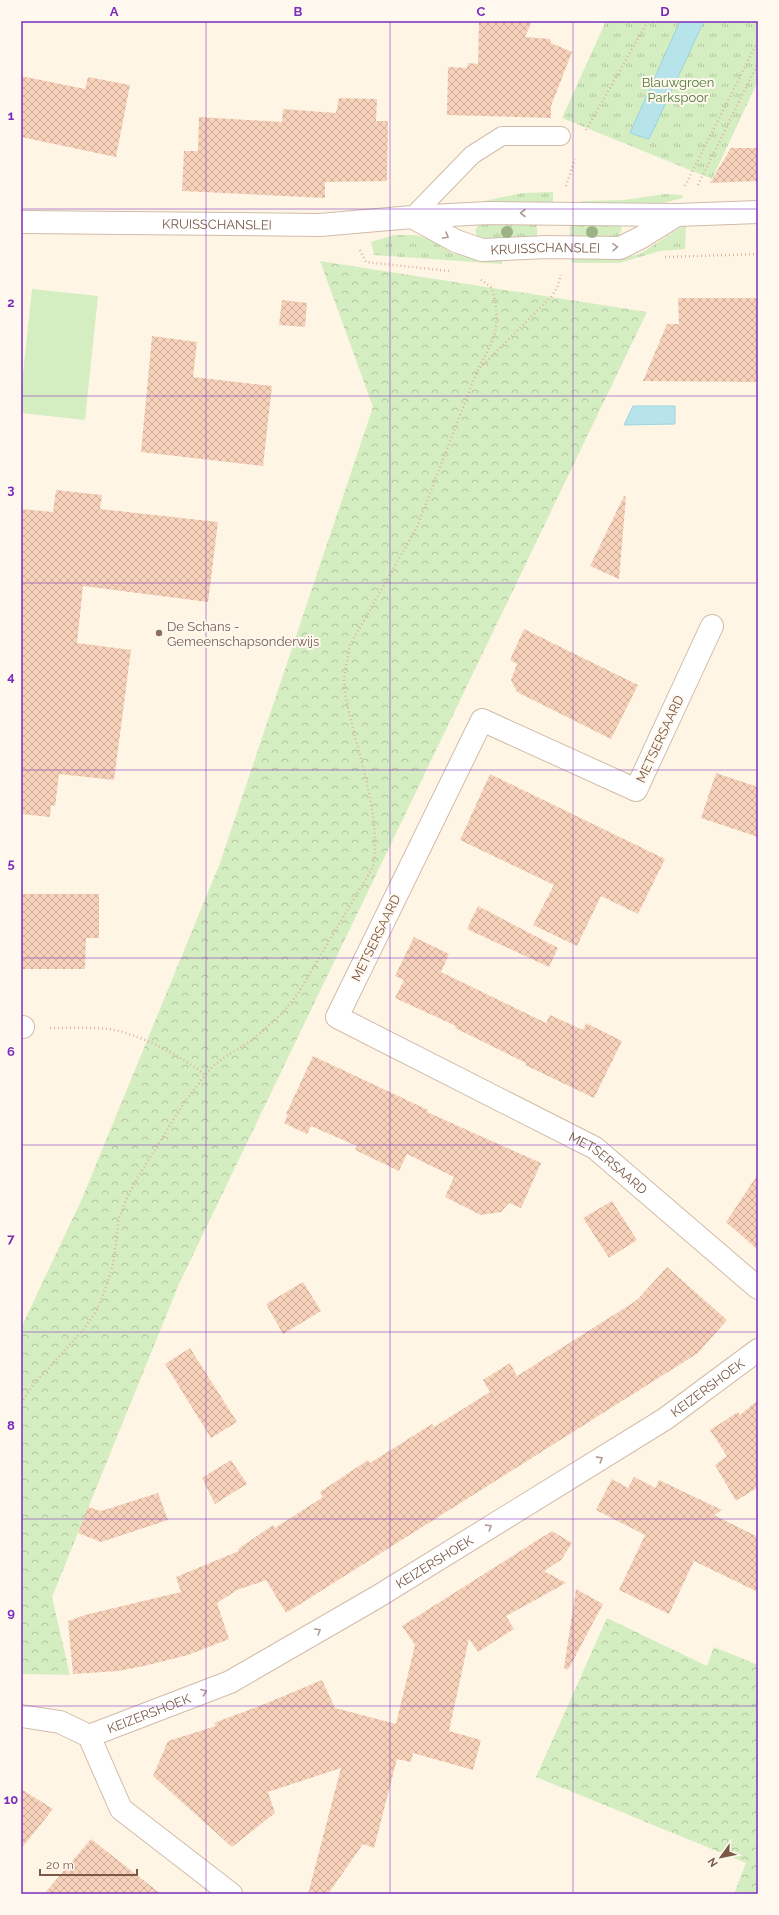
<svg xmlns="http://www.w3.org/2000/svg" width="779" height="1915" font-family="Raleway,sans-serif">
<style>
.grass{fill:url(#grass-tufts)}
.forest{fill:url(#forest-crowns)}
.pitch{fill:#d4eec2}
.water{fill:#b7e4eb;stroke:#9cd4de}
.building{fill:url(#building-cross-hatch)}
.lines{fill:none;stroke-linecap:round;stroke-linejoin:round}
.lane-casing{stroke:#d2bba9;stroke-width:20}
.street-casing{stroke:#d2bba9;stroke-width:24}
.path{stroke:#ddb59c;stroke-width:2.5;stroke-dasharray:1 3;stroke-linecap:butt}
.lane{stroke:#fff;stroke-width:18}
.street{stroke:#fff;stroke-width:22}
.tree{fill:#9eb288}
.oneway{stroke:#b09b91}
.grid{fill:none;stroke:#7b2cbf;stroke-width:1;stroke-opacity:0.55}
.education-dot{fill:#8d6e63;stroke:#fff8ee;stroke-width:1.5}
.labels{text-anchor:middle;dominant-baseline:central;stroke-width:4;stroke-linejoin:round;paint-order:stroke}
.park-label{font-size:13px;fill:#4e7c3b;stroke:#fff8ee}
.street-label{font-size:13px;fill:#7b5947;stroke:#fff8ee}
.education-label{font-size:13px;fill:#785e54;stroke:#fff8ee;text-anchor:start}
.neatline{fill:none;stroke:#7b2cbf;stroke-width:1.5}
.grid-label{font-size:13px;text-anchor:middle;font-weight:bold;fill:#7b2cbf}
</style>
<defs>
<pattern id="grass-tufts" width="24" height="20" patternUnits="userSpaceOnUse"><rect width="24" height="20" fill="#d4eec2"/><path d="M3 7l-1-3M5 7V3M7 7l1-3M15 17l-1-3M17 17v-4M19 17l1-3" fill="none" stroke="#b1c49f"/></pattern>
<pattern id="forest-crowns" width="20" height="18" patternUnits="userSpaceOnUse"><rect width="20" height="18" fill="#d4eec2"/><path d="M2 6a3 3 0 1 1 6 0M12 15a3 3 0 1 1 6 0" fill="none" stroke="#b1c49f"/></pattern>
<pattern id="building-cross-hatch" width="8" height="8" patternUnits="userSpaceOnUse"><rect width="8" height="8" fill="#f7d2ba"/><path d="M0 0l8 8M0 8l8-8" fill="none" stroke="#cdad99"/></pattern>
</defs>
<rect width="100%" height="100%" fill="#fff5e5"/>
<path class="grass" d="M606 21H758V81L712 179 562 118Z
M553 192V207H484V201L522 193Z
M665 194 683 195 682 198 657 205H575L582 201 624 200Z
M486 223H537V240L482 242 477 236 475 230 479 225Z
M570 223 619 224 622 229 618 238 570 240Z
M686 224 685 249 660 251 619 263H572L571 258 618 259 640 254Z
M394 235H416L429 239 452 253 464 256 502 258V264L374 255 371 242Z"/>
<path class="forest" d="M320 261 647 312 179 1284 52 1597 70 1675 21 1674V1328L81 1201 220 863 373 407Z
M607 1618 707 1666 714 1647 758 1665V1894H734L746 1863 536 1777Z"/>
<path class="pitch" d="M32 289 98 296 85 420 21 413V392Z"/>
<path class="water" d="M680 21H704L649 139 630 133Z
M633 406H675V424L624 425Z"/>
<path class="building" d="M479 21H532L525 37 550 39 551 43 572 52 551 106V118L447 115 448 67 467 68 468 63 478 64Z
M21 76 85 89 88 77 130 85 116 157 21 137Z
M339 98 377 99 376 121H388L387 181 325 182V198L182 191 184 151H198L199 117 282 122 283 109 336 113Z
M731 148H758V181L710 183Z
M678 298H758V382L643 381 667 324H679Z
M282 300 307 303 305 327 279 325Z
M152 336 197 342 193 377 272 386 263 466 141 452Z
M56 490 102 495 100 509 218 522 208 602 83 586 77 643 131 650 114 780 59 774 55 806 51 805 50 817 21 814V509L53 512Z
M624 496 626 497 619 579 590 566Z
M524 629 638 685 611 739 517 692 511 680 517 664 510 660Z
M716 773 758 787V837L701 818Z
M490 774 665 859 638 914 601 896 577 946 533 925 554 885 460 840Z
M21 894H99V938H86L85 969H21Z
M478 906 558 948 549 967 467 929Z
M414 937 449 954 441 972 546 1023 550 1015 583 1030 586 1023 622 1041 594 1098 525 1065 526 1063 455 1028 456 1026 395 998 404 980 395 976Z
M313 1056 428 1110 427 1112 541 1163 521 1208 509 1203 501 1212 481 1215 445 1197 454 1177 407 1154 399 1171 355 1150 357 1146 311 1126 307 1134 284 1123 288 1115 286 1114Z
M758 1174V1250L726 1222Z
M612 1201 637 1240 609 1258 583 1218Z
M667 1267 727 1320 698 1353 286 1613 266 1580 237 1590 217 1603 229 1639 188 1655 144 1666 118 1671 73 1674 68 1621 85 1615 181 1592 176 1577 239 1551 238 1549 273 1525 275 1528 323 1497 320 1492 368 1460 370 1463 432 1424 434 1427 490 1392 483 1380 510 1363 517 1376 631 1304 638 1299Z
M303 1282 321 1311 283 1334 266 1304Z
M190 1348 237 1422 211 1438 165 1364Z
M758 1400V1487L736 1501 715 1465 727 1456 710 1430 738 1412 740 1415Z
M231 1460 247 1484 215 1504 202 1478Z
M634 1477 656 1488 659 1480 722 1510 714 1515 758 1537V1592L694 1561 669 1614 619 1590 645 1535 596 1510 612 1479 628 1488Z
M158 1493 168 1520 101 1542 78 1533 88 1507 101 1511Z
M552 1531 572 1543 561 1560 544 1571 566 1583 506 1616 514 1629 478 1652 469 1639 449 1731 481 1740 473 1770 413 1753 411 1762 397 1759 374 1848 363 1844 328 1894H308L341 1768 268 1792 275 1813 232 1847 153 1776 168 1741 216 1726 214 1723 262 1705 322 1680 335 1708 396 1724 415 1645 402 1626Z
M576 1589 603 1604 568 1670 564 1668Z
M21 1789 53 1809 21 1849Z
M91 1839 161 1894H44Z"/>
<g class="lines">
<defs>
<path id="lane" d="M412 217 472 155 502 136H561"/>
<g id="street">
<path id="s1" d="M412 217 456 241 482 250 548 247 620 248 640 238 677 215"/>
<path id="s2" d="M21 222 320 225 412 217 488 213 677 215 758 212"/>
<path id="s3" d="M712 626 636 790 482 720 337 1017 595 1148 758 1288"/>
<path d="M21 1027H23"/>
<path d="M21 1716 60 1722 89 1736 121 1809 231 1894"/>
<path id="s4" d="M89 1736 230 1682 377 1597 665 1419 758 1350"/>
</g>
</defs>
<use href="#lane" class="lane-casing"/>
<use href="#street" class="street-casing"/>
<path class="path" d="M586 130 648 21
M698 185 758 63
M566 186 575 159
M685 186 758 41
M360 250 366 262 449 271
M665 257 758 254
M479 367C497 335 501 324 492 288L480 279
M50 1028C69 1028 89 1027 108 1029 138 1033 181 1056 205 1075
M21 1403 34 1384 84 1329 97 1310 106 1287 113 1264 119 1218 127 1198 138 1177 185 1101 212 1067 222 1059 251 1041 266 1028 282 1013 297 995 373 867C382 811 355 748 345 693L344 678 350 645 417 527 477 371 551 297 557 288 561 275"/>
<use href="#lane" class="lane"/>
<use href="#street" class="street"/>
</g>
<g class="tree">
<circle cx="507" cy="232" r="6"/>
<circle cx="592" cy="232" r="6"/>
</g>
<defs><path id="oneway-chevron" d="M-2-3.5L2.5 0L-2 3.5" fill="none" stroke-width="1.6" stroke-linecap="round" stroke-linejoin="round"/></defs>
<g class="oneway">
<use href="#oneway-chevron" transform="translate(523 213) rotate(-180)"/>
<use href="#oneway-chevron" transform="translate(446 236) rotate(30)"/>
<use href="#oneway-chevron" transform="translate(615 247) rotate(-4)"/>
<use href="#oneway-chevron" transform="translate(600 1459) rotate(-32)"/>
<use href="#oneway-chevron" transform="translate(489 1527) rotate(-32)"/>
<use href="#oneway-chevron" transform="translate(318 1631) rotate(-30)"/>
<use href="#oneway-chevron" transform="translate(204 1692) rotate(-21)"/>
</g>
<path class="grid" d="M206 21V1894M390 21V1894M573 21V1894M21 209H758M21 396H758M21 583H758M21 770H758M21 958H758M21 1145H758M21 1332H758M21 1519H758M21 1706H758"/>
<circle class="education-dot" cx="159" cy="633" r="4"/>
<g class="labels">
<g class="park-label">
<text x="678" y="82">Blauwgroen<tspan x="678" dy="15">Parkspoor</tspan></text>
</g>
<g class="street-label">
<text stroke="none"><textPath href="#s2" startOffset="196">KRUISSCHANSLEI</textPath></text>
<text stroke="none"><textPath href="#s1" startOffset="141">KRUISSCHANSLEI</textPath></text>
<text transform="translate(660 739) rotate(-65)">METSERSAARD</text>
<text transform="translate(376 938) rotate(-64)">METSERSAARD</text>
<text stroke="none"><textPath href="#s3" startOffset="989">METSERSAARD</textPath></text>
<text stroke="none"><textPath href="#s4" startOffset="712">KEIZERSHOEK</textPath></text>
<text stroke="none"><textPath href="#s4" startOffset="388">KEIZERSHOEK</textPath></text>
<text stroke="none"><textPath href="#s4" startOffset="64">KEIZERSHOEK</textPath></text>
</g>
<g class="education-label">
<text x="167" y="626">De Schans -<tspan x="167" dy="15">Gemeenschapsonderwijs</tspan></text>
</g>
</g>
<rect width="779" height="1915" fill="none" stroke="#fff8ee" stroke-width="44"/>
<g transform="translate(721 1857) rotate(237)" stroke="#fff8ee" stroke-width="3" paint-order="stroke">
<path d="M0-3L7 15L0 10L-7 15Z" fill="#7b5947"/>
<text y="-6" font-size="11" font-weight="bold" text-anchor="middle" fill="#7b5947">N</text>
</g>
<path d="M40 1869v6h97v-6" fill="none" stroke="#7b5947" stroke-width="2"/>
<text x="46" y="1869" font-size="12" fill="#7b5947" stroke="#fff8ee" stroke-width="3" paint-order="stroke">20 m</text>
<rect x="22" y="22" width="735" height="1871" class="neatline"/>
<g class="grid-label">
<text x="114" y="16">A</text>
<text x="298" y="16">B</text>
<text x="481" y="16">C</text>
<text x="665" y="16">D</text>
<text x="11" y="120">1</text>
<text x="11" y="307">2</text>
<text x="11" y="494">3</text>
<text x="11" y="681">4</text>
<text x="11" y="868">5</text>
<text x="11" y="1056">6</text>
<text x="11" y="1243">7</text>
<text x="11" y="1430">8</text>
<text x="11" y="1617">9</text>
<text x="11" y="1804">10</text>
</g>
</svg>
